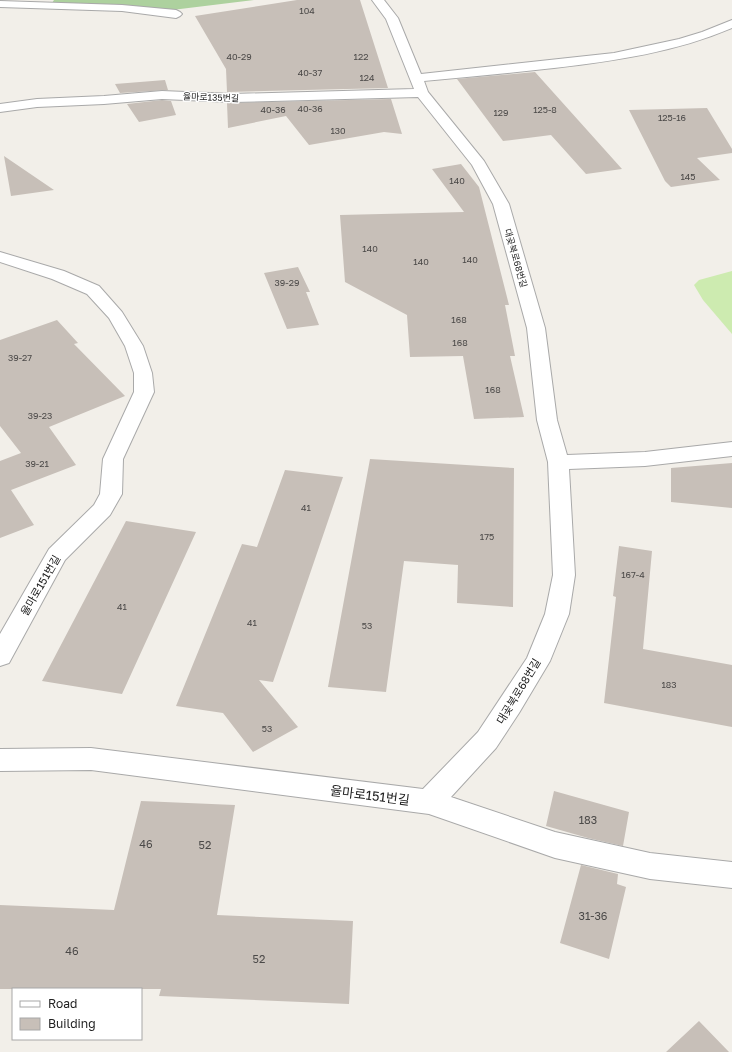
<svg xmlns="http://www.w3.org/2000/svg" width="732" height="1052" font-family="'Golos Text','Noto Sans KR',sans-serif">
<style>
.grass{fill:#cdebb0}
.forest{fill:#add19e}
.building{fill:#c7bfb8}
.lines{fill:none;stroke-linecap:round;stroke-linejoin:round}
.minor-casing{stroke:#a9a9a9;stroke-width:2}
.minor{fill:#fff;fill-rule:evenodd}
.labels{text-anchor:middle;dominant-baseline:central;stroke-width:3;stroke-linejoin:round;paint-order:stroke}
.number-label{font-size:9px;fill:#4b4948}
.far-street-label{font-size:9px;fill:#222;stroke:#fff}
.street-label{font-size:11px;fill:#222;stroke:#fff}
.near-number-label{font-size:11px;fill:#4b4948}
.near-street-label{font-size:13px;fill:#222;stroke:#fff}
</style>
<rect width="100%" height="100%" fill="#f2efe9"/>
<path class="grass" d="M732 271V334L703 300 694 285 699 280Z"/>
<path class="forest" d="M54 0H254L172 10 52 3Z"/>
<path class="building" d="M297 0H360L388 88 227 92 226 69 195 16Z
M535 72 622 169 586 174 551 135 503 141 457 79Z
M165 80 168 90 120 93 115 84Z
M391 99 402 134 384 132 309 145 286 116 228 128 227 103Z
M162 100 171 101 176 115 139 122 127 104Z
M707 108 732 149V153L697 158 720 180 671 187 665 181 629 110Z
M4 156 54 190 11 196Z
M461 164 479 187 509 305H505L515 356H510L524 417 474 419 463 356 410 357 407 315 345 282 340 215 464 212 432 169Z
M298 267 310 292H306L319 325 287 329 264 273Z
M57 320 78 343 74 344 125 396 49 427 76 465 11 490 34 525 0 538V461L21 453 0 426V340Z
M370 459 514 468 513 607 457 603 458 565 404 561 386 692 328 687Z
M732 463V508L671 502V468Z
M285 470 343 477 273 682 259 680 298 727 253 752 223 713 176 706 242 544 257 547Z
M126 521 196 532 122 694 42 681Z
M619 546 652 551 643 649 732 665V727L604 703 616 597 613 596Z
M554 791 629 812 623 846 588 838 546 826Z
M141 801 235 805 217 915 353 921 349 1004 159 996 161 989H0V905L114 910Z
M581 865 618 874 617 884 626 887 609 959 560 943Z
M699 1021 729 1052H666Z"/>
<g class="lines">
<defs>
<path id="minor" d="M372 0H384L398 18 421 74 614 53 679 39 702 32 732 20V28C676 52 615 61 554 68 511 73 467 77 424 81L428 92 484 161 509 204 545 328 557 420 567 455 645 452 732 442V456L645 466 569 469 575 575 569 614 550 661 519 713 496 748 451 797 555 832 650 853 732 862V888L650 879 555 858 429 814 91 770 0 771V749L91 748 423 789 478 732 527 658 545 614 553 575 548 462 537 420 527 328 493 204 472 165 418 97 233 102 162 99 104 104 37 107 0 112V104L37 99 104 96 162 91 233 94 414 89 386 19Z
M0 1 122 5 176 10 180 12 182 14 180 16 176 18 122 11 0 7Z
M0 252 64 271 99 286 122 312 143 346 152 373 154 392 123 459 122 494 110 515 65 560 9 663 0 666V634L49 549 94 505 100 494 103 459 134 392V373L125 346 109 318 87 294 52 279 0 262Z"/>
</defs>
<use href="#minor" class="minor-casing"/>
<use href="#minor" class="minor"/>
</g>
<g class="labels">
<g class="number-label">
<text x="307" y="10">104</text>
<text x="239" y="56">40-29</text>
<text x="361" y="56">122</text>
<text x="310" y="72">40-37</text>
<text x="367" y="77">124</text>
<text x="310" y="108">40-36</text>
<text x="273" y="109">40-36</text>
<text x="545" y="109">125-8</text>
<text x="501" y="112">129</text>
<text x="672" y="117">125-16</text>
<text x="338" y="130">130</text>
<text x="688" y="176">145</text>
<text x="457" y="180">140</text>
<text x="370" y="248">140</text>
<text x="470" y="259">140</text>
<text x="421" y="261">140</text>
<text x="287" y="282">39-29</text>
<text x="459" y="319">168</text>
<text x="460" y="342">168</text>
<text x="20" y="357">39-27</text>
<text x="493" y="389">168</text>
<text x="40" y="415">39-23</text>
<text x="37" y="463">39-21</text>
<text x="306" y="507">41</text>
<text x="487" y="536">175</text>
<text x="633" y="574">167-4</text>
<text x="122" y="606">41</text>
<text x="252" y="622">41</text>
<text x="367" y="625">53</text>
<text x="669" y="684">183</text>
<text x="267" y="728">53</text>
</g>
<g class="far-street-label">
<text transform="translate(211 97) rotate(2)">율마로135번길</text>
<text transform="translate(516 258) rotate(74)">대곶북로68번길</text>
</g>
<g class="street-label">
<text transform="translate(40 585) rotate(-60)">율마로151번길</text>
<text transform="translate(518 691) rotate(-59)">대곶북로68번길</text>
</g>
<g class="near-number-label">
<text x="588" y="819">183</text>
<text x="146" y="843">46</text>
<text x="205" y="844">52</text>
<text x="593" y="915">31-36</text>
<text x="72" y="950">46</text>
<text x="259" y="958">52</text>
</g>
<g class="near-street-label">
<text transform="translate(370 795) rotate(7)">율마로151번길</text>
</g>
</g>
<rect x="12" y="988" width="130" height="52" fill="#ffffff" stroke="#a7a7a7"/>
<rect x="20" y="1001" width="20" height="6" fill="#ffffff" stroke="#a7a7a7"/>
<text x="48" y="1008" font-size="12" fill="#222222">Road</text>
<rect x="20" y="1018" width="20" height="12" fill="#c7bfb8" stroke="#a7a7a7"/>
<text x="48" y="1028" font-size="12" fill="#222222">Building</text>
</svg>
